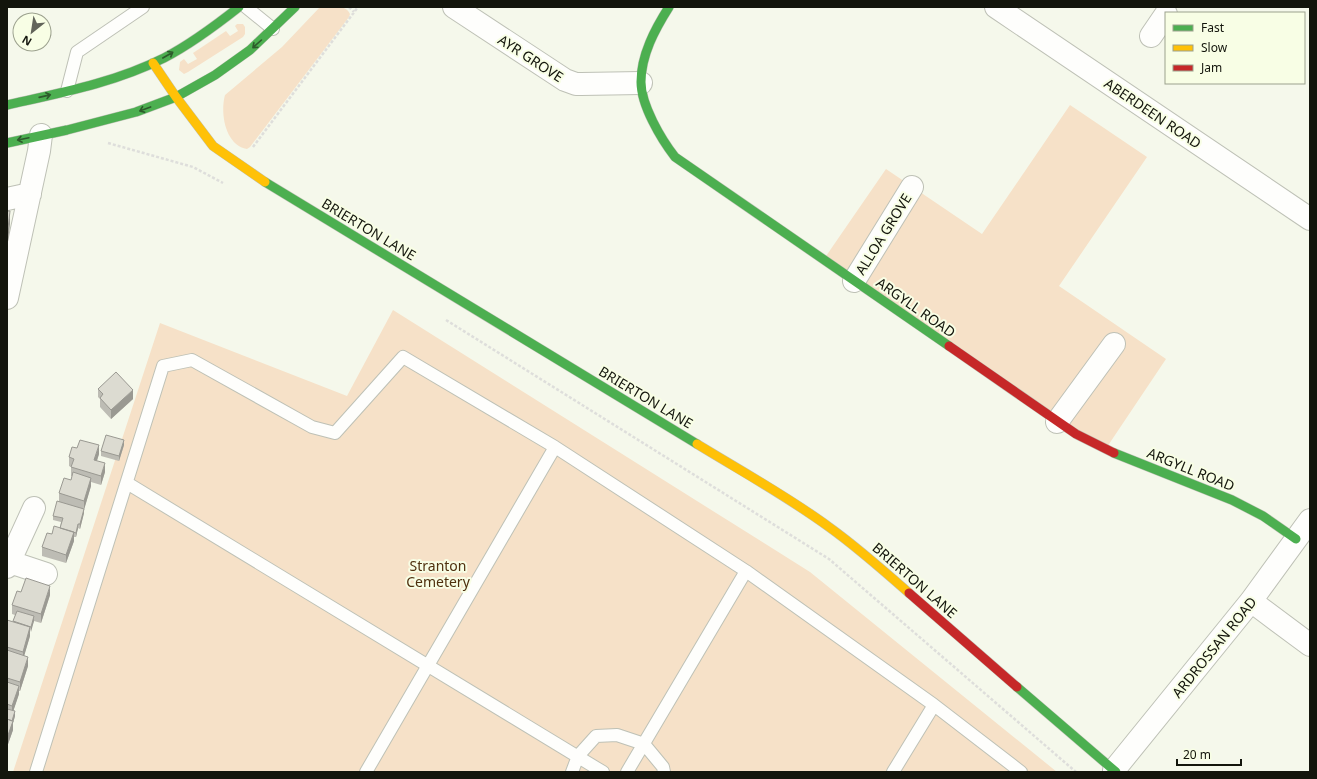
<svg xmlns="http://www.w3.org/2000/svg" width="1317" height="779" font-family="'Noto Sans',sans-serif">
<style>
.green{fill:#f6e1c8}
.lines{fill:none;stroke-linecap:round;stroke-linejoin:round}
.lane-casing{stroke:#bec1b6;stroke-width:14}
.street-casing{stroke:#bec1b6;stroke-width:24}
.fast-casing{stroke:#bec1b6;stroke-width:10}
.slow-casing{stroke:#bec1b6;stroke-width:10}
.jam-casing{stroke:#bec1b6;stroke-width:10}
.path{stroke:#dededb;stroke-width:2.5;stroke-dasharray:3 2;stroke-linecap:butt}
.lane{stroke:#fefefc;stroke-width:12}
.street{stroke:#fefefc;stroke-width:22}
.fast{stroke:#4caf50;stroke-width:9}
.slow{stroke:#ffc107;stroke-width:9}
.jam{stroke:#c62828;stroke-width:9}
.wall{fill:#bdbcb4}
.shaded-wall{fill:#9a9992}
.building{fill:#dcdbd1;stroke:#9a9992}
.oneway{stroke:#2d5a2b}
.labels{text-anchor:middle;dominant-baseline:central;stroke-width:4;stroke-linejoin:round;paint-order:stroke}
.street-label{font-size:14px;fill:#13150c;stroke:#f8fee5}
.park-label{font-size:14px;fill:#4f300e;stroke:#f8fee5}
</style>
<rect width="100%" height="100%" fill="#f5f8eb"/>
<path class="green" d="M320 7C329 7 345 3 350 14L349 17 250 147 247 149C225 145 220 113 225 95L282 47Z
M237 24H243L245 27V34L243 37 188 72 184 74 179 70 180 62 184 59 188 64 197 59 193 53 226 31 230 36 238 31 235 26Z
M1070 105 1147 157 1059 286 1166 359 1105 450 824 259 886 169 982 234Z
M393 310 810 572 1057 772H13L160 323 347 396Z"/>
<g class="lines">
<defs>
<path id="lane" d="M246 7 273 29
M67 91 77 52 143 7
M127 483 603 772
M36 772 163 366 192 360 312 427 335 433 403 357 555 447 746 571 934 705 1021 772
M366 772 555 447
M572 772 578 756 596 736 617 735 644 744 663 767 664 772
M627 772 746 571
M893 772 934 705"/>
<path id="street" d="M454 7 565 80 576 84H581L641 83
M996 7 1310 219
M1151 36 1166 14
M7 199 30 194
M854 281 912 187
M7 298 39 151 41 135
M1057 422 1114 344
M10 562 46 574
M7 567 34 508
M1251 601 1310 645
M1114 770 1251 601 1310 520"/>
<path id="fast" d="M669 7C655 29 641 55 641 82 641 105 661 139 675 157L949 346
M7 105C60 93 114 83 164 58 191 44 215 26 239 7
M7 143 67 130 136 112 176 97 215 75 250 50 295 7
M265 182 697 444
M1114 453 1232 500 1263 516 1296 539
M1017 687 1116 772"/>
<path id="slow" d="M153 63 176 97 213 146 265 182
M697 444C741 471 787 496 829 527 857 547 883 570 909 593"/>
<path id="jam" d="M949 346 1076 434 1114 453
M909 593 1017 687"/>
</defs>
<use href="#lane" class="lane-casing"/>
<use href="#street" class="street-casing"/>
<use href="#fast" class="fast-casing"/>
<use href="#slow" class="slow-casing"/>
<use href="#jam" class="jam-casing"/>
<path class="path" d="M349 7 354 12
M108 143 193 167 223 183
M253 147 358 7
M446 320 829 559 1076 772"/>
<use href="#lane" class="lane"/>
<use href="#street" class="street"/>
<use href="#fast" class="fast"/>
<use href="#slow" class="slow"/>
<use href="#jam" class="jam"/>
</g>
<path class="wall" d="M98 389 133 399 111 419 100 407V399L98 397Z
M124 445 119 461 101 456V451Z
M99 454 97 461 105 472 101 485 91 482V486L84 509V513L80 529 78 528 76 537H74V541L66 563 42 556V547L52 534 60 528 61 522 53 520V516L59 501V493L71 480 72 476H71V467L69 466V457Z
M21 592 50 595 41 623 34 621 30 632V636L24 655 28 666 20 691H19V694L13 711 15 716 13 723V730L7 747V620L13 622 15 615 12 614V605Z"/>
<path class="shaded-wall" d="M10 211V224L7 250V237Z
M133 390V399L111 419V410Z
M124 440V445L119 461V456Z
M99 445V454L94 469V460Z
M105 463V472L101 485V476Z
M91 478V486L84 510V501Z
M84 509V513L80 529V524Z
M78 524V528L76 537V533Z
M74 532V541L66 563V555Z
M50 586V595L41 623V614Z
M34 616V621L31 632V627Z
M30 627V636L23 660V652Z
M28 657V666L20 691V682Z
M19 686V694L12 715V706Z
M15 711V716L13 723V730L7 747V738Z"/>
<path class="building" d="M7 211H10L7 237Z
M116 372 133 390 111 410 100 398 103 394 98 389Z
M106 435 124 440 119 456 101 451Z
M80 440 99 445 94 460 105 463 101 476 71 467 74 459 69 457 72 447 77 448Z
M73 472 91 478 84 501 59 493 64 478 71 480Z
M57 501 84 509 80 524H78L76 533 60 528 63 518 53 516Z
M54 526 74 532 66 555 42 547 47 533 52 534Z
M26 578 50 586 41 614 12 605 17 591 21 592Z
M17 611 34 616 31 627 13 621Z
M7 620 30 627 23 652 7 647Z
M7 650 28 657 20 682 7 678Z
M7 682 19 686 12 706 7 704Z
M7 709 15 711 12 721 7 719Z
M7 719 13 721 7 738Z"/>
<defs><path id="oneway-shaft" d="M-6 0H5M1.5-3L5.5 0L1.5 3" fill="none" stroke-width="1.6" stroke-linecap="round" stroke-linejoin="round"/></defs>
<g class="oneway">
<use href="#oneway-shaft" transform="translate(257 44) rotate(138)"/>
<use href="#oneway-shaft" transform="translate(168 55) rotate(-30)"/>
<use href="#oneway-shaft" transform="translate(45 96) rotate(-13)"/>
<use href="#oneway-shaft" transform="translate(145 109) rotate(160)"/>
<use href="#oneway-shaft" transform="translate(23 139) rotate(168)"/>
</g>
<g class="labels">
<g class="street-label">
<text transform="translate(531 58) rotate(33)">AYR GROVE</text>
<text transform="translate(1153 113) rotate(34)">ABERDEEN ROAD</text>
<text transform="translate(369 229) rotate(31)">BRIERTON LANE</text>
<text transform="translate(883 234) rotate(-58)">ALLOA GROVE</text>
<text transform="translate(916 307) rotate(35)">ARGYLL ROAD</text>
<text transform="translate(646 397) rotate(31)">BRIERTON LANE</text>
<text transform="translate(1191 469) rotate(22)">ARGYLL ROAD</text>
<text transform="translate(915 580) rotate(41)">BRIERTON LANE</text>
<text transform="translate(1214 647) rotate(-51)">ARDROSSAN ROAD</text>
</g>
<g class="park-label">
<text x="438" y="565">Stranton<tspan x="438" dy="16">Cemetery</tspan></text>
</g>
</g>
<rect width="1317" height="779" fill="none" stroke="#13150c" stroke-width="16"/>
<rect x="1165" y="12" width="140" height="72" fill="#f8fee5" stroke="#9ca18e"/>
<rect x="1173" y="25" width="20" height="6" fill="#4caf50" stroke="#9ca18e"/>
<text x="1201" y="32" font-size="12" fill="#13150c">Fast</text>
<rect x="1173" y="45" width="20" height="6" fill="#ffc107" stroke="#9ca18e"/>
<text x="1201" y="52" font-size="12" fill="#13150c">Slow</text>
<rect x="1173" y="65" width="20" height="6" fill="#c62828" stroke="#9ca18e"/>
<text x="1201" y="72" font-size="12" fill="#13150c">Jam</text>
<g transform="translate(32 32) rotate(210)"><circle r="19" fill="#f8fee5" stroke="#9ca18e"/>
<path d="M0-3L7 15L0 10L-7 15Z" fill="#62645a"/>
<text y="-6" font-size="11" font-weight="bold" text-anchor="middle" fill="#13150c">N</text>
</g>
<path d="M1177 759v6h64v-6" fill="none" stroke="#13150c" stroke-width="2"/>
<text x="1183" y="759" font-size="12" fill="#13150c" stroke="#f8fee5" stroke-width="3" paint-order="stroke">20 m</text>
</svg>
